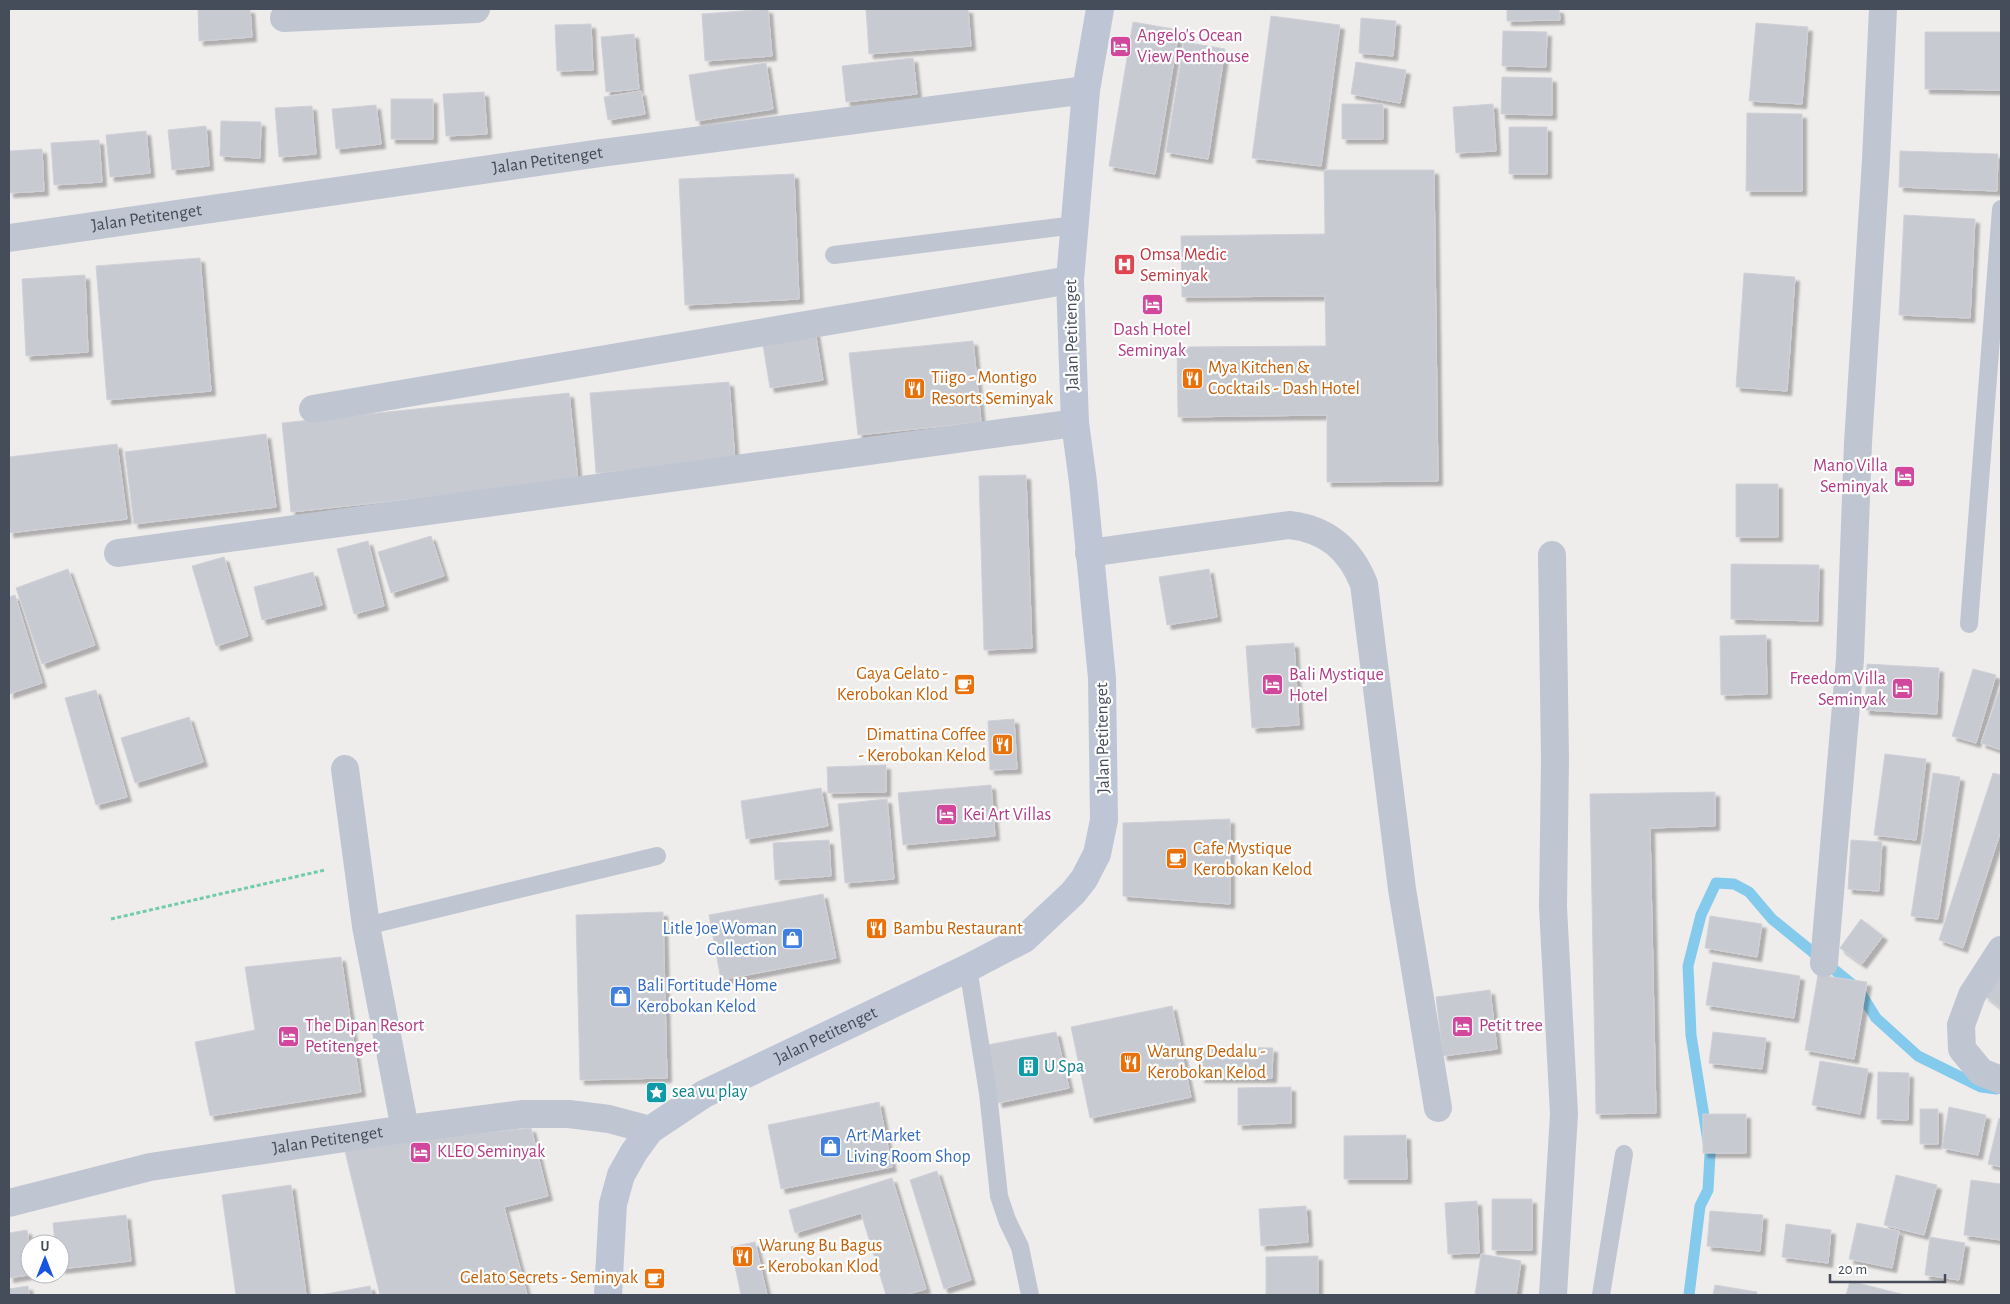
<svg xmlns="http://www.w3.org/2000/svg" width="2010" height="1304" font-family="'Alegreya Sans',sans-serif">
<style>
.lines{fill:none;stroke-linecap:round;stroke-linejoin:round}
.stream{stroke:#84caec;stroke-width:11}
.building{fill:#c8cad2;stroke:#d0d1d8;filter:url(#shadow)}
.path{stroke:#70ccaa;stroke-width:3;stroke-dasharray:4 2.5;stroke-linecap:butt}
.service{stroke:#bfc6d2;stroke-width:18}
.minor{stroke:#bfc6d2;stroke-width:28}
.secondary{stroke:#bec6d6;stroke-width:28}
.labels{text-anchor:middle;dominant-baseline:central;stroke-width:4.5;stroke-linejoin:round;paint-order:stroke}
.hotel-label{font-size:18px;fill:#b23c85;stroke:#fff;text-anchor:start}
.street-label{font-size:18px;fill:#444d59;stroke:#fff}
.health-label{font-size:18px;fill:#be3a42;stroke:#fff;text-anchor:start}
.food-label{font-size:18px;fill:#c56008;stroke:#fff;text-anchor:start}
.shop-label{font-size:18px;fill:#366cbe;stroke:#fff;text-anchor:start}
.culture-label{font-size:18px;fill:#0d838f;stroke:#fff;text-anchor:start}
</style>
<defs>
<filter id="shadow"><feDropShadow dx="4.5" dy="4.5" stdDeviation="1" flood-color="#0004"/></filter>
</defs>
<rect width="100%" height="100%" fill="#efecec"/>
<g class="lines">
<path class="stream" d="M1689 1295 1700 1206 1708 1190 1710 1154 1691 1035 1688 966 1701 915 1716 883 1734 884 1749 892 1772 919 1858 989 1876 1018 1918 1056 1981 1087 1997 1089"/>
</g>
<path class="building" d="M198 9H250L252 37 199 41Z
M768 9 772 56 705 61 702 14Z
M866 9H968L971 46 869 54Z
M1507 9H1559L1560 20 1507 21Z
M1271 16 1340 25 1321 166 1252 158Z
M1361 18 1396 21 1393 56 1359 53Z
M1133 22 1179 30 1155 174 1109 166Z
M1756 23 1808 27 1802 104 1749 101Z
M591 24 593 70 557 71 555 25Z
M1503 31 1547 32 1546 67 1502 66Z
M1925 32H2001V90L1925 89Z
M634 34 639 89 606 92 601 37Z
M1184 42 1225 49 1208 159 1166 152Z
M913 58 917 94 846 102 842 66Z
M1356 62 1406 70 1400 103 1351 94Z
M766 63 773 109 696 121 689 75Z
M1502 77 1552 78V115L1501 114Z
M641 91 645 114 608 120 604 97Z
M484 92 487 134 446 136 443 94Z
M391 99H433V139H391Z
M1342 104H1383V139H1342Z
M1493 104 1496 151 1456 153 1453 107Z
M376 105 381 144 336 149 332 109Z
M312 106 316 154 279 157 275 108Z
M1747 113 1802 114V191H1746Z
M221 121 261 122 260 158 220 156Z
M206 126 209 166 172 170 168 130Z
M1509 127H1547V174H1509Z
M146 131 150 173 110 177 106 135Z
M99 140 102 182 54 185 51 143Z
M42 149 44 191 9 193V151Z
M1900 151 1998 154 1997 191 1899 187Z
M1324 170H1434L1438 481 1327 482V415L1178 417 1177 347 1326 346 1325 296 1182 297 1181 236 1325 234Z
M794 174 799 299 685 305 679 179Z
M1904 215 1975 219 1970 318 1899 315Z
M200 258 211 391 107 400 96 266Z
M1744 273 1795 277 1787 391 1736 387Z
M85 275 88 352 26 356 22 279Z
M815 331 823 380 770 388 762 339Z
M973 341 981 422 858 435 849 353Z
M729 382 735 461 596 473 590 393Z
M569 393 578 481 291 512 282 423Z
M266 434 276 507 134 524 125 452Z
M117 444 127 519 9 533V457Z
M1026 475 1032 648 984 650 979 476Z
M1736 484H1778V537H1736Z
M431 536 444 576 391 593 378 552Z
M368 541 384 606 354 614 337 549Z
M224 557 248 636 216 646 192 566Z
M1731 564 1819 565 1818 621 1731 619Z
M68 569 95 645 42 664 16 588Z
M1209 569 1217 617 1167 625 1159 577Z
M313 572 322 605 262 620 254 587Z
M15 595 42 683 9 694V597Z
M1766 635 1767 694 1721 695 1720 636Z
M1294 643 1299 725 1252 728 1246 646Z
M1867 664 1939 668 1937 714 1865 710Z
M1973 669 1996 675 1976 743 1952 736Z
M2001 686V750L1981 743Z
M96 690 127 797 96 805 65 698Z
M189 717 203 762 135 783 121 738Z
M1014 719 1017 769 990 770 988 721Z
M1885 754 1926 759 1916 840 1874 835Z
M886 765V792L828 793 827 767Z
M1933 773 1960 777 1938 919 1911 916Z
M1993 773 2001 775V830L1963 948 1939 940Z
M991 785 995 836 903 845 898 793Z
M821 788 828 826 746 839 741 801Z
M1715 792V826L1650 828 1656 1113 1596 1114 1590 794Z
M887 799 894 879 845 883 838 804Z
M1230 819V904L1123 896V823Z
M829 840 831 876 775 880 773 843Z
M1851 840 1882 842 1879 891 1848 889Z
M823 894 836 958 721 980 709 915Z
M663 912 667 1078 580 1080 576 915Z
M1710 916 1762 924 1757 957 1705 948Z
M1861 919 1883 936 1862 964 1840 948Z
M341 957 361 1092 210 1116 195 1042 255 1030 245 967Z
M1713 962 1800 976 1794 1018 1706 1005Z
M2001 971V1008L1984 995Z
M1818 975 1867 982 1854 1059 1805 1050Z
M1490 990 1497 1049 1443 1056 1436 997Z
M1172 1006 1191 1097 1090 1118 1071 1027Z
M1056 1032 1069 1088 998 1103 987 1045Z
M1713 1032 1766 1038 1762 1069 1709 1063Z
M1200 1047 1273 1048 1272 1078H1200Z
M1820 1061 1868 1069 1860 1114 1812 1105Z
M1878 1072 1909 1073 1908 1120 1877 1119Z
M1291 1087V1123L1238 1125V1088Z
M879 1102 892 1167 781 1189 768 1125Z
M1949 1107 1986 1115 1978 1155 1942 1148Z
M1920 1109H1938V1144H1920Z
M1703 1114H1746V1153H1703Z
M1999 1118 2001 1119V1167L1988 1164Z
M531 1128 548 1196 504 1207 527 1295H380L344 1147Z
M1406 1135 1407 1179H1344V1136Z
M937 1171 971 1280 944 1289 910 1180Z
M1896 1175 1937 1185 1924 1235 1884 1225Z
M892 1178 926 1289 905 1295H886L861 1213 795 1233 789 1210Z
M1971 1180 2001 1184V1240L1964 1235Z
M291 1185 306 1295H236L222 1195Z
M1492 1199H1532V1250H1492Z
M1477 1201 1479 1253 1448 1254 1445 1203Z
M1306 1206 1308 1242 1261 1246 1259 1209Z
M1710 1211 1763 1215 1760 1251 1707 1246Z
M126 1215 131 1261 60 1269V1244H55L53 1223Z
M1857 1223 1899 1231 1892 1268 1849 1259Z
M1786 1224 1831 1230 1828 1263 1782 1257Z
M27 1230 30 1251V1274H34L9 1278V1233Z
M1930 1237 1965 1243 1959 1280 1925 1275Z
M755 1242 767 1295H741L731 1247Z
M1481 1254 1521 1261 1516 1295H1475Z
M1318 1256V1295H1266V1257Z
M1850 1281 1905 1295H1846Z
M1715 1285 1757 1292 1756 1295H1713Z
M28 1286 29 1295H9V1289Z
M370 1286 372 1295H320Z"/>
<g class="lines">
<path class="path" d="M111 919 325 870"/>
<path class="service" d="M834 255 1075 225
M1969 624 2001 209
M366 926 657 856
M968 968 988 1093 999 1196 1007 1220 1020 1247 1030 1295
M1601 1295 1624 1154"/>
<g class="minor">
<path d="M284 18 476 9"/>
<path id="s1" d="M9 238 601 153 1086 90"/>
<path d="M313 409 1070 280"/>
<path d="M118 553 1075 423"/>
<path d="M1089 553 1289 525C1327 529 1350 549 1364 584L1402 889 1438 1108"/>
<path d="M1552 555 1555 759 1553 907 1564 1114 1553 1295"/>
<path d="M345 769 366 926 405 1129"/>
<path d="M2001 950 1972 995 1961 1025 1962 1049 1981 1072 2001 1080"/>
<path d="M1824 963 1850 659 1858 443 1876 160 1883 9"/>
<path id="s2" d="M9 1203 150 1167 405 1129 523 1114H569L609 1119 650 1130"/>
</g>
<path class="secondary" id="s3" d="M608 1295 613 1204 621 1175 634 1152 650 1130 704 1094 968 968 1024 939 1073 893 1084 879 1097 854 1104 820 1102 678 1083 482 1075 423 1070 280 1086 90 1100 9"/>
</g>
<defs>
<symbol id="hotel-square" viewBox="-11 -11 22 22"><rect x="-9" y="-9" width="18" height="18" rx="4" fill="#d1479c" stroke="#fff"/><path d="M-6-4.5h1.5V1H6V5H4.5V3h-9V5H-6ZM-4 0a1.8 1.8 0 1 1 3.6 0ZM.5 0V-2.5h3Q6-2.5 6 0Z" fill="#fff"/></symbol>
<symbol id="hospital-square" viewBox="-11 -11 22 22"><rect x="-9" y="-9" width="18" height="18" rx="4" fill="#e0444e" stroke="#fff"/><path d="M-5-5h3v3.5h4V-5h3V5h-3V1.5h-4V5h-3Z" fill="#fff"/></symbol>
<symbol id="restaurant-square" viewBox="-11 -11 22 22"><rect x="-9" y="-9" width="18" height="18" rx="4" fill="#e8710a" stroke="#fff"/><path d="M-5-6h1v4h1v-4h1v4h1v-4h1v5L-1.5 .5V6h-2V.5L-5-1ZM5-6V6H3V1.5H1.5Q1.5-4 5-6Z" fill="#fff"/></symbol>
<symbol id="cafe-square" viewBox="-11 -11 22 22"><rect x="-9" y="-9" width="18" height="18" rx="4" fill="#e8710a" stroke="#fff"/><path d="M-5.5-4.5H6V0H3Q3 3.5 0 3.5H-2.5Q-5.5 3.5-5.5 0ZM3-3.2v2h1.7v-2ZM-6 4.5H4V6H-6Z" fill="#fff"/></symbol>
<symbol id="shop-square" viewBox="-11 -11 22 22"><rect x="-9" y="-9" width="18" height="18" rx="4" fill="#3f7fe0" stroke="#fff"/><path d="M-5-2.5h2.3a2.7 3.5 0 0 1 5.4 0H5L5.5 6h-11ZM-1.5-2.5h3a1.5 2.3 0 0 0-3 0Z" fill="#fff"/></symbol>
<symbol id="building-square" viewBox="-11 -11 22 22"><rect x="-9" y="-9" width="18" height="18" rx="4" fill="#0f9aa8" stroke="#fff"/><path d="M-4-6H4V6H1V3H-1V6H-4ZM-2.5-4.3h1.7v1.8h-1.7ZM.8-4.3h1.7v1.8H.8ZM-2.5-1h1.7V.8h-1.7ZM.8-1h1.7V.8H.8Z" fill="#fff"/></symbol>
<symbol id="sight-square" viewBox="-11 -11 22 22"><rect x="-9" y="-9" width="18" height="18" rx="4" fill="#0f9aa8" stroke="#fff"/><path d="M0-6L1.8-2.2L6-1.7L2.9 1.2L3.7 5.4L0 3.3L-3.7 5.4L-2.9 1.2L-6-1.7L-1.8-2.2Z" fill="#fff"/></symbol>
</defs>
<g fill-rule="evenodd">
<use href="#hotel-square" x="1108" y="34" width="25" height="25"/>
<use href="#hospital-square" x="1112" y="252" width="25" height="25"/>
<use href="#hotel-square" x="1140" y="292" width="25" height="25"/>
<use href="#restaurant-square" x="1180" y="366" width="25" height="25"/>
<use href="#restaurant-square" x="902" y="376" width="25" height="25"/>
<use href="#hotel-square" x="1892" y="464" width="25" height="25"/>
<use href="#cafe-square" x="952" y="672" width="25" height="25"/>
<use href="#hotel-square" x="1260" y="672" width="25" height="25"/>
<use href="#hotel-square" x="1890" y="676" width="25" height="25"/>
<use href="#restaurant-square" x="990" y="732" width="25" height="25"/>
<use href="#hotel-square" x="934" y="802" width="25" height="25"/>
<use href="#cafe-square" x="1164" y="846" width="25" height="25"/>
<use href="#restaurant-square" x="864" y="916" width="25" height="25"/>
<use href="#shop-square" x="780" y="926" width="25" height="25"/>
<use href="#shop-square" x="608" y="984" width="25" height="25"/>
<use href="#hotel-square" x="1450" y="1014" width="25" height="25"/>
<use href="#hotel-square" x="276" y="1024" width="25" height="25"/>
<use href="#restaurant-square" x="1118" y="1050" width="25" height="25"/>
<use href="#building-square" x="1016" y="1054" width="25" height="25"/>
<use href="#sight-square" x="644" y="1080" width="25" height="25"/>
<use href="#shop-square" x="818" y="1134" width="25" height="25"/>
<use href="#hotel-square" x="408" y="1140" width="25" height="25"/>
<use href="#restaurant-square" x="730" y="1244" width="25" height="25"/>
<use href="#cafe-square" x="642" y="1266" width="25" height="25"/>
</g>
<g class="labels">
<g class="hotel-label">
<text x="1137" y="36">Angelo's Ocean<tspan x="1137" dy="21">View Penthouse</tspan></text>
<text x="1152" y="330" text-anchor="middle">Dash Hotel<tspan x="1152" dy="21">Seminyak</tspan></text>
<text x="1888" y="466" text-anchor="end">Mano Villa<tspan x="1888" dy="21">Seminyak</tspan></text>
<text x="1289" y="675">Bali Mystique<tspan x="1289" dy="21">Hotel</tspan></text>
<text x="1886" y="679" text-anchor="end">Freedom Villa<tspan x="1886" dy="21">Seminyak</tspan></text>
<text x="963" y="815">Kei Art Villas</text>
<text x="305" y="1026">The Dipan Resort<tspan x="305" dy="21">Petitenget</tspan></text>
<text x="1479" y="1026">Petit tree</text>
<text x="437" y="1152">KLEO Seminyak</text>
</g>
<g class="street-label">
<text stroke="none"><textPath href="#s1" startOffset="544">Jalan Petitenget</textPath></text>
<text stroke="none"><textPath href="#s1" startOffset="139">Jalan Petitenget</textPath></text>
<text transform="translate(1072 335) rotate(-91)">Jalan Petitenget</text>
<text transform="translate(1103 738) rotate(-91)">Jalan Petitenget</text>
<text stroke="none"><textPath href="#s3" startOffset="375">Jalan Petitenget</textPath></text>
<text stroke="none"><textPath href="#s2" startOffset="325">Jalan Petitenget</textPath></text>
</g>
<g class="health-label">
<text x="1140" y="255">Omsa Medic<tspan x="1140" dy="21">Seminyak</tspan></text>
</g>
<g class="food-label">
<text x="1208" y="368">Mya Kitchen &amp;<tspan x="1208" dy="21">Cocktails - Dash Hotel</tspan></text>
<text x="931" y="378">Tiigo - Montigo<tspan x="931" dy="21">Resorts Seminyak</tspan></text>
<text x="948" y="674" text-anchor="end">Gaya Gelato -<tspan x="948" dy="21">Kerobokan Klod</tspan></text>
<text x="986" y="735" text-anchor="end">Dimattina Coffee<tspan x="986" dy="21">- Kerobokan Kelod</tspan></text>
<text x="1193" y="849">Cafe Mystique<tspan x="1193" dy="21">Kerobokan Kelod</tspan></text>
<text x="893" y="929">Bambu Restaurant</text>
<text x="1147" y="1052">Warung Dedalu -<tspan x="1147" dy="21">Kerobokan Kelod</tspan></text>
<text x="759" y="1246">Warung Bu Bagus<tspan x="759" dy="21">- Kerobokan Klod</tspan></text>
<text x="638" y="1278" text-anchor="end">Gelato Secrets - Seminyak</text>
</g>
<g class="shop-label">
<text x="777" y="929" text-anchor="end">Litle Joe Woman<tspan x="777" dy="21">Collection</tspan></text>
<text x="637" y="986">Bali Fortitude Home<tspan x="637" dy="21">Kerobokan Kelod</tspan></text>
<text x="846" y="1136">Art Market<tspan x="846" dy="21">Living Room Shop</tspan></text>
</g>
<g class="culture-label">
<text x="1044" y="1067">U Spa</text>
<text x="672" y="1092">sea vu play</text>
</g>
</g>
<rect width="2010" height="1304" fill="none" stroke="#444d59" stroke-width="20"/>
<g transform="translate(45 1259)"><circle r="24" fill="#ffffff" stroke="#b4b8bd"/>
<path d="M0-4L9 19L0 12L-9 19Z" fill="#1755de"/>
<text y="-8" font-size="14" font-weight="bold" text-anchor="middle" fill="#444d59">U</text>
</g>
<path d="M1830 1274v8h115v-8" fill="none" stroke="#444d59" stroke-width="2.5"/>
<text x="1838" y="1274" font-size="15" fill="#444d59" stroke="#ffffff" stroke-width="4" paint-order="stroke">20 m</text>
</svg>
